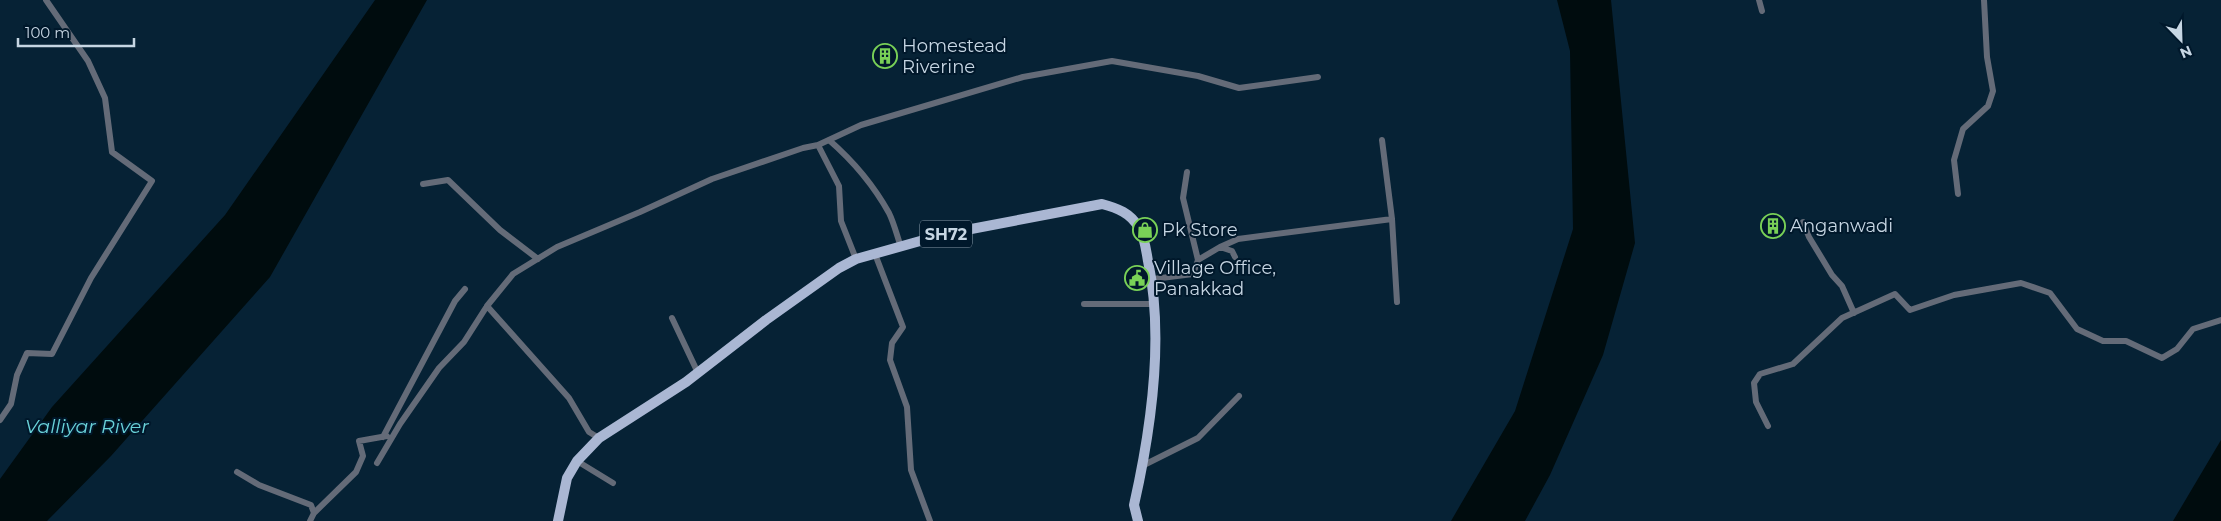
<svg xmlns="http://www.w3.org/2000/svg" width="2221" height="521" font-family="Montserrat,sans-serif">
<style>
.water{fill:#000c0e}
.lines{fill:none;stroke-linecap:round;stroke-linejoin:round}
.minor{stroke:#646b78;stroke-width:6}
.primary{stroke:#aab7d3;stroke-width:10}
.labels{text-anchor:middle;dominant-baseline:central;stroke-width:4;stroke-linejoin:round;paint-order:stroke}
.shield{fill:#00182b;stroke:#8b9dac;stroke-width:1}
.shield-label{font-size:16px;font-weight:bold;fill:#c6d6e3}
.poi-label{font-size:18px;fill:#c6d6e3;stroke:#00182b;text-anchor:start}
.water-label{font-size:19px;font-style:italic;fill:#69d2d9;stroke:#00182b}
</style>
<rect width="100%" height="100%" fill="#062235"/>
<path class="water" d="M375 0H427L270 277 111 456 47 521H0V479L52 407 225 215Z
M1557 0H1611L1635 243 1603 355 1550 475 1525 521H1451L1515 411 1573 229 1570 51Z
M2221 440V521H2173Z"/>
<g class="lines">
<path class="minor" d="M1759 0 1762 11
M829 140C852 160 874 186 889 213 894 223 897 236 901 247
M1382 140 1392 219
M1187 172 1183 198 1198 260
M423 184 448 180 500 230 538 259
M1958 194 1954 160 1963 129 1988 106 1993 91 1987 57 1984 0
M1803 222 1809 237 1832 275 1842 286 1854 313
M1220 247 1238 239 1392 219 1397 302
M875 254 903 327 892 343 890 360 907 407 911 470 930 521
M856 259 841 221 839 186 818 145 861 125 1023 77 1112 61 1198 76 1239 88 1318 77
M1153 279 1193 274 1198 260 1220 247 1232 251 1235 257
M1084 304H1153
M487 306 569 398 589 432 599 438
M672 318 698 373
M0 420 11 404 17 375 27 353 52 354 91 278 152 181 112 152 105 98 88 61 46 0
M1768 426 1756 402 1754 383 1760 374 1793 364 1842 318 1895 294 1910 310 1954 295 2021 283 2050 293 2077 329 2103 341H2126L2162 358 2177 349 2193 329 2221 320
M383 437 455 301 465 289
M577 461 613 483
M377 463 400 424 439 368 464 342 487 306 513 274 557 247 640 212 712 179 803 148 818 145
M1142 466 1198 438 1239 396
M237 472 259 485 311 505 314 513
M310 521 314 513 356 472 363 456 359 441 387 436"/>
<path class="primary" d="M558 521 567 478 577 461 599 438 686 382 766 320 839 268 856 259 945 234 1102 204C1117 208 1131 213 1139 228 1145 238 1146 250 1148 261 1164 336 1151 430 1134 505L1138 521"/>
</g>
<defs>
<symbol id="building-ring" viewBox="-11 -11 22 22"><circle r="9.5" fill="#00182b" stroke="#79d157" stroke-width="1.5"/><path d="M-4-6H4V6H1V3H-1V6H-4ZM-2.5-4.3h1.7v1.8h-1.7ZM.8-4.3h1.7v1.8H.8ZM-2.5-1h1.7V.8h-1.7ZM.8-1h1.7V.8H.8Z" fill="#79d157"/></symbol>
<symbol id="shop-ring" viewBox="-11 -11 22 22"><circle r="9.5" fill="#00182b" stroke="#79d157" stroke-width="1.5"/><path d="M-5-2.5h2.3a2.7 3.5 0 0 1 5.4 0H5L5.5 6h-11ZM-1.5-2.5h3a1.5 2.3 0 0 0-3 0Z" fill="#79d157"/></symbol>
<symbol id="civic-ring" viewBox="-11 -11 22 22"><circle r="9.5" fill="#00182b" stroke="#79d157" stroke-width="1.5"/><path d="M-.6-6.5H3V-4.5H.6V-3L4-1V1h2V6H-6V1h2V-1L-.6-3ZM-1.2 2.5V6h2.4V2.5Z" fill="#79d157"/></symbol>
</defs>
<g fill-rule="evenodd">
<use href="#building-ring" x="871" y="42" width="28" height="28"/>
<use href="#building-ring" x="1759" y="212" width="28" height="28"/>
<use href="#shop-ring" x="1131" y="216" width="28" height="28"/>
<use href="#civic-ring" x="1123" y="264" width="28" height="28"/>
</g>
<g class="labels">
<rect class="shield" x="920" y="220.5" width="52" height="27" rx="4"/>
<g class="shield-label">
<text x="946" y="234">SH72</text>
</g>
<g class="poi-label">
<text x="902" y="46">Homestead<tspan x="902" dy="21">Riverine</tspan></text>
<text x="1790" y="226">Anganwadi</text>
<text x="1162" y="230">Pk Store</text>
<text x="1154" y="268">Village Office,<tspan x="1154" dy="21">Panakkad</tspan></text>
</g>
<g class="water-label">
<text x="87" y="426">Valliyar River</text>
</g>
</g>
<g transform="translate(2181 40) rotate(157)" stroke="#00182b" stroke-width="4" paint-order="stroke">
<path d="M0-4L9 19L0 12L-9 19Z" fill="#c6d6e3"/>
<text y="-8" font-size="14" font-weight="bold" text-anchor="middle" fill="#c6d6e3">N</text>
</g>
<path d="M18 38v8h116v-8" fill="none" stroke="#c6d6e3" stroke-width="2.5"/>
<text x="25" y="38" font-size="15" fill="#c6d6e3" stroke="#00182b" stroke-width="4" paint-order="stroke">100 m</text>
</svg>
